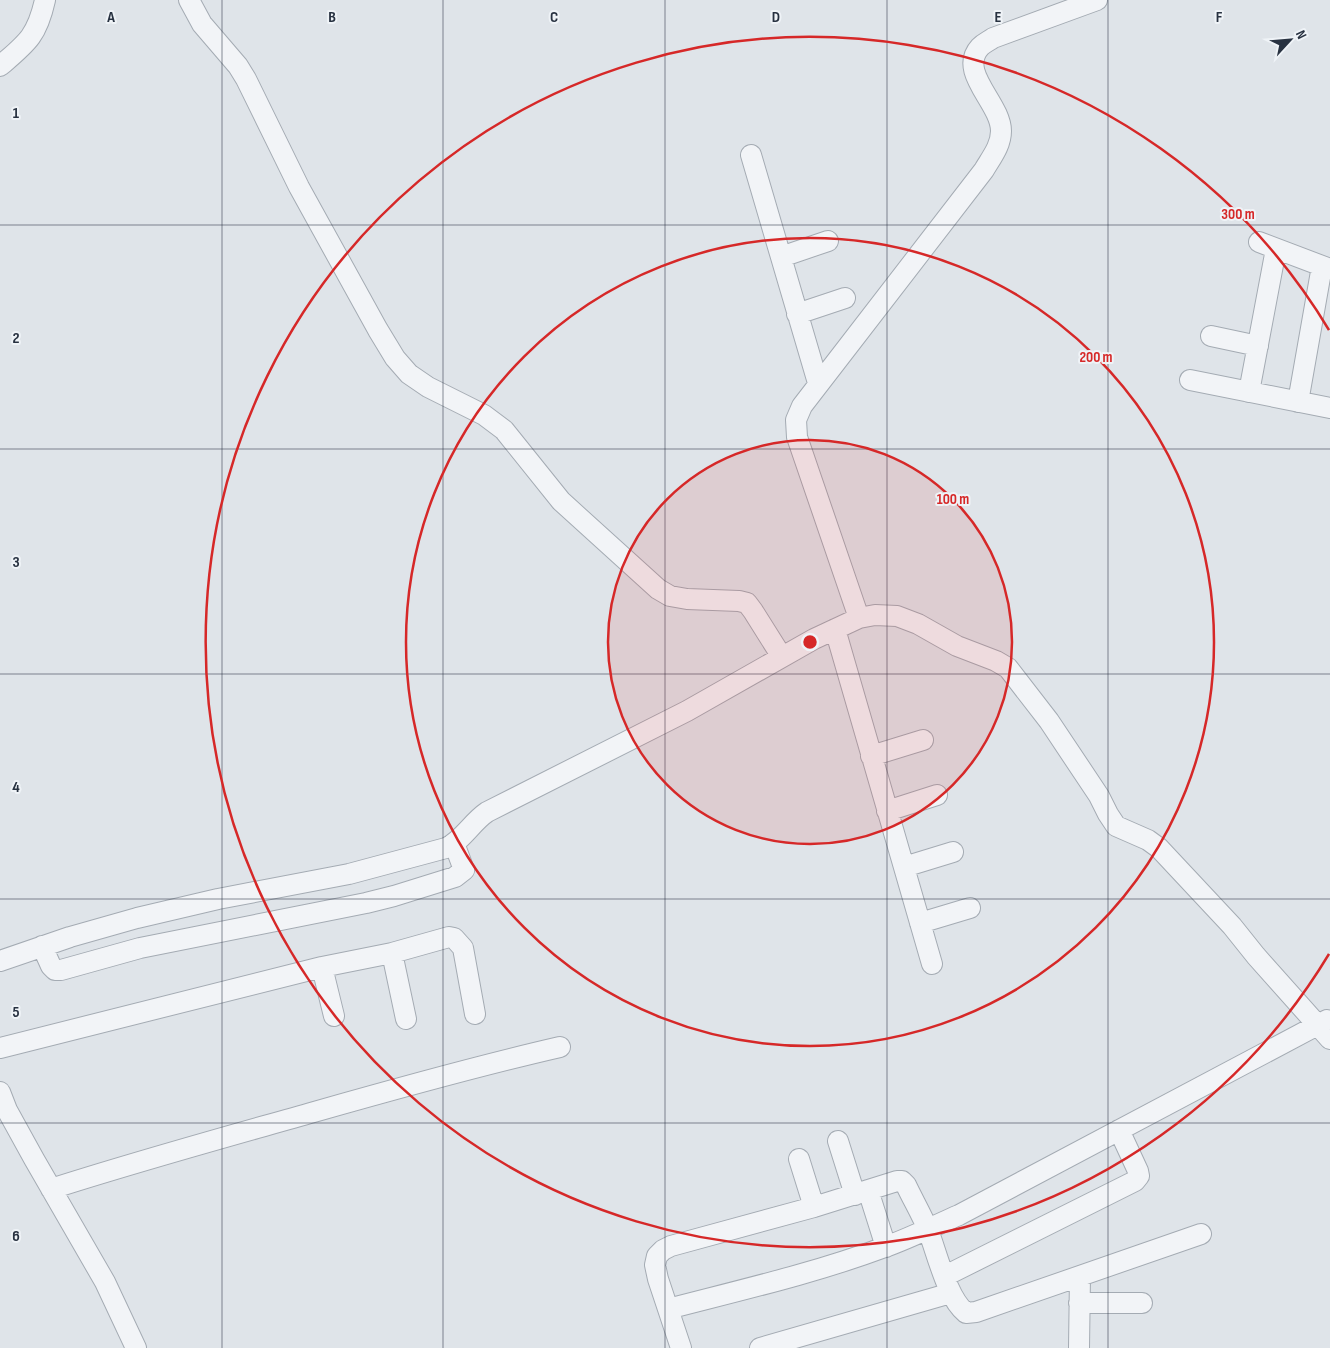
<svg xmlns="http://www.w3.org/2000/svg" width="1330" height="1348" font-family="'Sofia Sans Condensed',sans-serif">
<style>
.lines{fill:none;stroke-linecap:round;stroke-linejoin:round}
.minor-casing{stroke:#a4abb3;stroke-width:22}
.minor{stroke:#f2f4f7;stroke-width:20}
.grid{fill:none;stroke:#283241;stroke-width:1;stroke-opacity:0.55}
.ring{fill:none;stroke:#d62828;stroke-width:2.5}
.grid-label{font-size:16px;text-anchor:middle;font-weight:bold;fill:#283241;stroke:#eff3f7;stroke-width:4;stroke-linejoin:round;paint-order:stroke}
.centre{fill:#d62828;stroke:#eff3f7;stroke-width:2.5}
.ring-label{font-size:15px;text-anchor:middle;font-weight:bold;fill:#d62828;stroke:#eff3f7;stroke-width:4;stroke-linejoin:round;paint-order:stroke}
</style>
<rect width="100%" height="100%" fill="#dfe4e9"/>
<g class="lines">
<defs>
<path id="minor" d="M189 0 202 24 238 66 246 79 299 187 378 330 395 358 409 374 428 387 484 415 504 430 561 501 658 589 670 596 687 599 739 601 747 603 753 611 782 657
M0 66C27 43 37 36 45 0
M751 155 818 383
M1259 242 1330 269
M781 257 828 241
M797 314 845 298
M1211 336 1258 346
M1190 380 1330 408
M1249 392 1276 249
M1298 402 1322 266
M859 618 797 437 796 420 802 406 984 170C991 158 1001 146 1001 131 1001 103 957 72 980 47 984 43 989 41 993 38L1097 0
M835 629 932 964
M871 756 923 740
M887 811 937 795
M904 867 953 852
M920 923 970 908
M42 946 51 966 55 970H61L140 948 366 903 394 896 455 877 464 870 454 843
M392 953 406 1019
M0 961 70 937 137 918 218 899 349 874 446 848C463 840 472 822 487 812L687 711 814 639 859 618 875 615 897 616 918 624 957 646 996 661 1008 668 1049 721 1099 796 1108 814 1116 826 1148 840 1159 848 1232 926 1256 956 1330 1039
M322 967 334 1016
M0 1048 322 967 392 953 449 937 454 938 463 948 475 1014
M0 1092 7 1110 34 1159 105 1282 136 1348
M838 1141 855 1195
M799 1159 814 1207
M51 1189C138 1161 226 1137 314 1112 395 1089 477 1066 560 1047
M868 1190 886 1247
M945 1276 1135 1181 1139 1176 1138 1171 1119 1130
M1079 1303H1142
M668 1309C741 1290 815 1273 885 1247 910 1238 934 1226 959 1215L1327 1020
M681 1348 658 1279 655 1265 657 1256 663 1250 671 1246 814 1207 897 1181H902L906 1185C913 1200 922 1215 928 1230 937 1253 947 1298 966 1313L976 1312 1201 1234
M760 1348 951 1293
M1079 1348 1080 1276"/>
</defs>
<use href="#minor" class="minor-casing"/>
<use href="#minor" class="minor"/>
</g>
<path class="grid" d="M222 0V1348M443 0V1348M665 0V1348M887 0V1348M1108 0V1348M0 225H1330M0 449H1330M0 674H1330M0 899H1330M0 1123H1330"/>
<circle cx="810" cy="642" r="202" fill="#d62828" fill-opacity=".12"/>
<g class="ring">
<circle cx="810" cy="642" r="202"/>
<circle cx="810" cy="642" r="404"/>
<path d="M1329 954A605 605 0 1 1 1329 330"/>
</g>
<g class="grid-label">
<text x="111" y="22">A</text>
<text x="332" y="22">B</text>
<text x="554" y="22">C</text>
<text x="776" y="22">D</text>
<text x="998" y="22">E</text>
<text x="1219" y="22">F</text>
<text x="16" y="118">1</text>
<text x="16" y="343">2</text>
<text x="16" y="567">3</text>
<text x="16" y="792">4</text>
<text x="16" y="1017">5</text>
<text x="16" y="1241">6</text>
</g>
<circle cx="810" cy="642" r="8" class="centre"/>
<g class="ring-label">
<text x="1238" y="219">300 m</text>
<text x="1096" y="362">200 m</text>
<text x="953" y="504">100 m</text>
</g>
<g transform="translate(1290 40) rotate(64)" stroke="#eff3f7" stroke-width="4" paint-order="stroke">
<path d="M0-4L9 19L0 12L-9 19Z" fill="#283241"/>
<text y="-8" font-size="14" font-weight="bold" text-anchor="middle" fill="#283241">N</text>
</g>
</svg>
